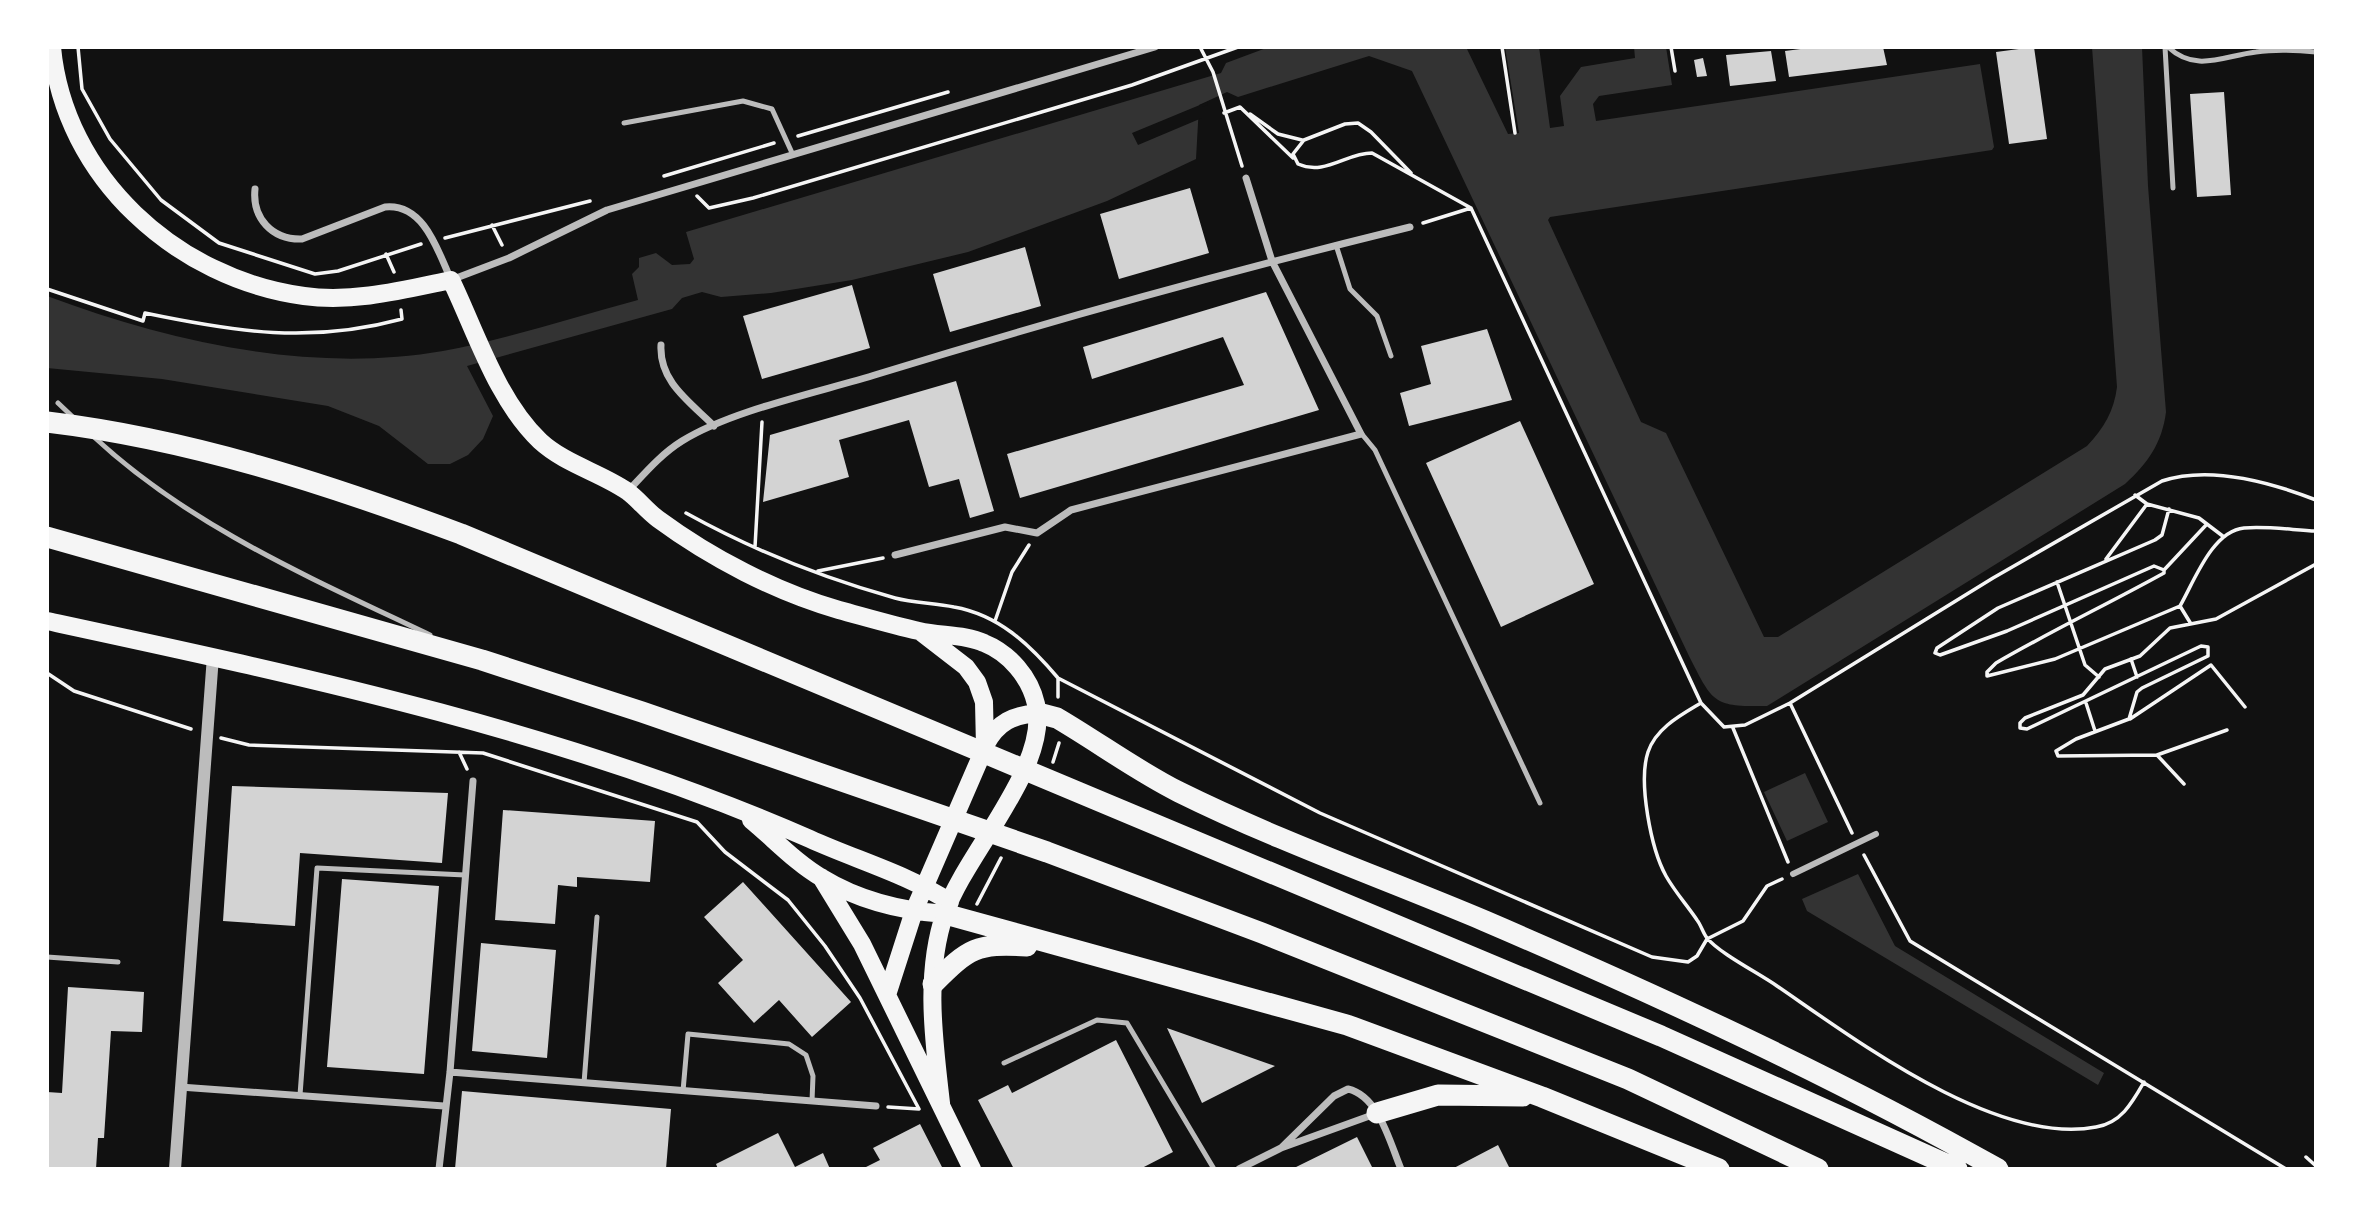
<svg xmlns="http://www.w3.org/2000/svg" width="2363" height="1216" font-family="'Crimson Pro',serif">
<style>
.water{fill:#333}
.pier{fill:#111}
.building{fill:#d3d3d3}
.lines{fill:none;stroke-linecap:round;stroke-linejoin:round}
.path{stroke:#f5f5f5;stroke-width:3.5}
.service{stroke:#bcbcbc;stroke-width:5}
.pedestrian{stroke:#bcbcbc;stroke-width:6}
.minor{stroke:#bcbcbc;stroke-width:7}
.tertiary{stroke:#bcbcbc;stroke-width:12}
.primary{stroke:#f5f5f5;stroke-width:18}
.motorway{stroke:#f5f5f5;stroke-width:21}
</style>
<rect width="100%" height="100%" fill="#111"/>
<path class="water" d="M1269 47H1466L1508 134 1519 133 1505 47H1539L1550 128 1564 126 1560 96 1581 67 1635 58 1634 47H1666L1672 85 1599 96 1593 104 1596 121 1980 64 1994 147 1992 150 1550 217 1548 220 1641 422 1666 433 1764 637H1778L2087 446C2104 428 2114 411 2117 387L2092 47H2142L2148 186 2166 412C2162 443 2148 463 2125 484L1767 706C1713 707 1713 703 1689 656L1412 71 1369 56 1238 97 1227 92 1199 105 1196 159 1107 201 968 252 852 280 771 293 721 297 702 292 682 298 672 309 467 366 493 416 483 439 468 455 450 464H428L379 426 328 406 162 379 47 368V296C171 342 310 374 443 351 509 339 573 317 638 300L632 274 639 267V258L656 253 672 265 690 264 694 259 686 232 1221 73 1226 63Z
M1805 773 1828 822 1787 841 1764 792Z
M1858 874 1895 946 2104 1073 2098 1085 1807 911 1802 899Z"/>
<path class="pier" d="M1207 102 1208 105 1202 107V118L1138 145 1132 133Z"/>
<path class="building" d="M1816 47H1883L1887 65 1789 77 1785 51Z
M2034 47 2047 139 2009 144 1996 52Z
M1771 51 1776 81 1730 86 1726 55Z
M1703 58 1707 76 1697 77 1694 60Z
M2224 92 2231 195 2197 197 2190 94Z
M1190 188 1209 253 1119 279 1100 214Z
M1025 247 1041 306 950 332 933 274Z
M852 285 870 348 762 379 743 316Z
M1266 292 1319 410 1020 498 1007 454 1244 385 1223 337 1092 379 1083 347Z
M1487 329 1512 400 1409 426 1400 393 1431 384 1421 346Z
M956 381 994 511 970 518 959 479 929 487 909 420 839 440 849 477 763 502 770 435Z
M1520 421 1594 584 1501 627 1426 463Z
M232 786 448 793 442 863 300 853 295 926 223 921Z
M503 810 655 821 650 882 577 877V887L558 885 555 924 495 920Z
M342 879 439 886 424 1074 327 1067Z
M743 882 851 1002 812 1037 779 1000 754 1023 718 983 743 960 704 917Z
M481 943 556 950 547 1058 472 1051Z
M68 987 144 992 142 1032 111 1031 104 1138H98L96 1169H47V1092L62 1093Z
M1167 1028 1275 1066 1202 1103Z
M1116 1040 1173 1152 1140 1169H1014L978 1100 1008 1085 1012 1093Z
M462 1091 671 1109 666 1169H455Z
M920 1124 943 1169H862L880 1160 873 1148Z
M778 1133 795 1167 823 1153 830 1169H718L716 1164Z
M1357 1137 1373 1169H1292Z
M1498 1145 1510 1169H1452Z"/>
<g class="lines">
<path class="path" d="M78 47 82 89 110 139 161 200 219 243 315 274 338 271 421 244
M1200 47 1213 72 1242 166
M1502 47 1515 133
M1671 47 1675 71
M1224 113 1240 107 1293 158
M1250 114 1278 134 1302 140
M798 136 948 92
M1411 173 1371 132 1358 123 1345 124 1304 140 1293 154 1298 164C1325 176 1346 153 1372 153L1471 208 1701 703 1724 727 1745 725 1790 703 1993 578 2162 481C2210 465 2270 482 2316 500
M664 176 774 143
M697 196 709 208 753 198 1132 85 1238 47
M1423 223 1471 208
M492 225 502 245
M445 238 590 201
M386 254 394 272
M47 289 143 321 145 313C236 332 310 344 402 319L401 310
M2147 504 2199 518 2224 537
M2169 509 2162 535 2155 540 1998 608 1937 648 1935 653 1940 655 2007 631 2154 566 2164 570V573C2108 604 2051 631 1996 663L1987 672V676L2055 659 2180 606
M686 513C751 549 823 578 895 598 914 603 935 603 954 607 999 615 1029 644 1058 678L1320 813 1652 957 1688 962 1697 956 1707 939 1743 921 1767 886 1782 879
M755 547 762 422
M2106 559 2147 504 2135 495
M2164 570 2207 524
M818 571 883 558
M2057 582 2085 665 2099 677
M995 621 1012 572 1029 545
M2191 624 2180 606C2194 582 2212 531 2244 528 2267 526 2293 530 2316 531
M2131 659 2137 677
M47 673 74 691 191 729
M1058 697V678
M1701 703C1681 715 1656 728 1648 752 1638 782 1651 849 1666 876 1675 892 1687 905 1697 920 1701 925 1703 933 1707 938 1719 953 1760 974 1777 986 1856 1040 1996 1146 2096 1127 2121 1123 2132 1103 2144 1082
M1790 703 1852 833
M2086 703 2095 731
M2130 719 2211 665 2245 707
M1733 728 1788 862
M221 738 249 745 483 753 697 822 725 852 788 900 825 946 860 998 919 1109
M459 752 467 769
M2157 755 2227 730
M1053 762 1059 743
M2184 784 2157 755 2058 756 2056 751 2076 739 2129 719 2137 692 2142 688 2208 656V647L2201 646 2027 729 2020 728V723L2025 718 2083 695 2105 669 2140 656 2170 628 2216 619 2316 564
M1864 855 1910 941 2286 1169
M977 904 1001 858
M888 1107 919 1109
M2306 1157 2316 1166"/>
<path class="service" d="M2165 47 2173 188
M2168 47C2196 73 2223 56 2256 52 2276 49 2296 50 2316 52
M624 123 743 101 772 109 793 155
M1336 245 1350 289 1377 316 1391 356
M58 403 76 420
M1361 433 1375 450 1540 803
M93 436C189 526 313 579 430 635
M47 957 118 962
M1004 1063 1097 1020 1127 1023 1214 1169
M584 1083 597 917
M683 1091 688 1034 789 1044 806 1055 813 1076 812 1101
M300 1095 317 868 465 875"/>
<path class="pedestrian" d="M1793 874 1876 834"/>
<path class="minor" d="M255 189C252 218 272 240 302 239L385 207C424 203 438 251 451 280L509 258 607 210 1155 47
M661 345C659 382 690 402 714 426
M628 491C645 473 661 454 682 441 732 410 820 392 878 374 1053 320 1231 271 1410 227
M895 555 1005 527 1037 533 1071 510 1361 434 1272 261 1246 178
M450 1072 876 1106
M180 1087 444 1106
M1281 1148 1334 1096 1348 1089C1379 1096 1390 1143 1401 1169
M439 1169 450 1072 473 781
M1239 1169 1281 1148 1375 1114"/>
<path class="tertiary" d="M175 1169 213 656"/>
<path class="primary" d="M52 47C64 177 177 279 304 296 353 303 403 290 451 280 476 332 497 400 540 441 565 464 599 472 627 491 638 499 647 511 658 519 711 558 776 592 839 610 865 617 892 625 919 631 940 636 965 634 984 643 1009 653 1030 677 1036 704 1050 767 965 854 945 913 924 974 934 1041 941 1103
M47 621C307 677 566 732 810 839 856 860 907 874 950 902
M986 744C998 722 1013 715 1038 713
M751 820C774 839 796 863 822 878 858 900 903 911 945 914
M821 877 862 944 972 1169
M887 995 914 911 985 747 984 702 977 682 966 667 922 633"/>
<path class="motorway" d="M47 422C190 439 327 484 461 534L1661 1036 1957 1169
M47 537 482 660 642 712 1047 852 1262 933 1628 1079 1818 1169
M1038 713 1057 718C1098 742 1137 771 1179 792 1278 841 1383 878 1485 921 1660 996 1833 1076 1998 1169
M945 914 1347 1025 1542 1097 1719 1169
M933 984C969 948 976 943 1027 946
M1377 1113 1438 1095 1523 1096"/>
</g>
<rect width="2363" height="1216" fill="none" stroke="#ffffff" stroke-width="98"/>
</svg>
